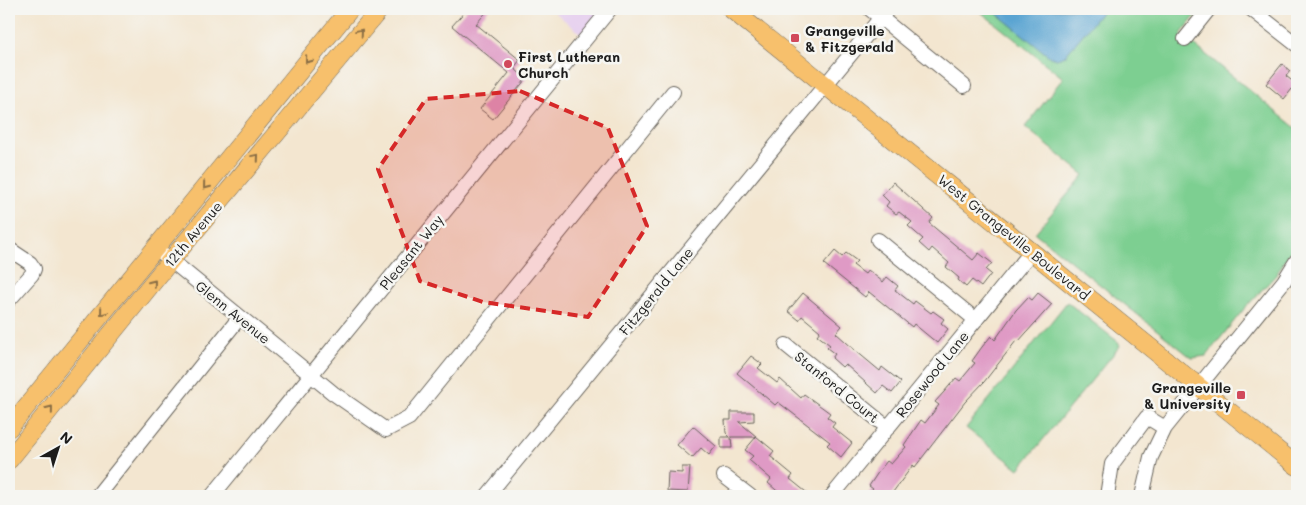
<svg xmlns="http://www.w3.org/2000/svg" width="1306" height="505" font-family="Mali,sans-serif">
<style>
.built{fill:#e7d2ef}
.green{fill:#7dcf91;stroke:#4c7656}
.water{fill:#5aa4d2;stroke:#3b6077}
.building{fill:#df9ac5}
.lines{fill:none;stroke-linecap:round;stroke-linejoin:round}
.minor-casing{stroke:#67635b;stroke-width:16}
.major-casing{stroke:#67635b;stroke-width:19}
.minor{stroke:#fff;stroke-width:14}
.major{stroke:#f7c06c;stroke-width:18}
.oneway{stroke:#8a6e44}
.marked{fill:#d62828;fill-opacity:0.2;stroke:#d62828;stroke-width:4;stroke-dasharray:10 6;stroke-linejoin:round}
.poi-dot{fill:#d1495b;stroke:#f6f6f2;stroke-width:2}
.labels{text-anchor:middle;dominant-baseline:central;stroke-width:5;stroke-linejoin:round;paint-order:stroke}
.poi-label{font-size:14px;font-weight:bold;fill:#1c1c1c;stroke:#f6f6f2;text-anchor:start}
.street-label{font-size:14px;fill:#1c1c1c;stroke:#f6f6f2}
</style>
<rect width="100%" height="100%" fill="#f6f6f2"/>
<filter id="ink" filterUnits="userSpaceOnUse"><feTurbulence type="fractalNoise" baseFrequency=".02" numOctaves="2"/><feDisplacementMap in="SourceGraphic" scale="10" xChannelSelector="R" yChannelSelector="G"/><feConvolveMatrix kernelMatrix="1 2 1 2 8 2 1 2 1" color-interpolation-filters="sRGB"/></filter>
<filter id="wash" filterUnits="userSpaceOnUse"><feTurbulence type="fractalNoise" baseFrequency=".0096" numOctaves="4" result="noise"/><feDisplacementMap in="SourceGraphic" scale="20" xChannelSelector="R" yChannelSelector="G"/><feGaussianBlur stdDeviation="1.12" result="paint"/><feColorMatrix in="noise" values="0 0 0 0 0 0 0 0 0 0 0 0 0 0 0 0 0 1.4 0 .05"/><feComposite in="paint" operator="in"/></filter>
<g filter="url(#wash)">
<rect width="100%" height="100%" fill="#f3e6d0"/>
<path class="built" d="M551 9H603L581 34Z"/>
<path class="green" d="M977 9H1201L1181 34 1297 129V241L1276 275 1244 309 1206 356 1192 358 1035 233 1084 175 1025 127 1063 78Z
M1067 302 1117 341 1120 346 1019 469 966 428Z"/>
<path class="water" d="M991 9H1104L1065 56 1057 59 1050 57Z"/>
<g id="blocks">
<path class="building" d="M467 9H489L476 24 520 60 514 68 526 79 493 119 480 109 509 73 452 26Z
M1282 64 1290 71 1286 76 1296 84 1284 99 1266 84Z
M893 182 933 218 929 223 973 260 979 253 992 263 986 270 991 274 981 287 972 280 966 287 958 280 959 278 946 267 949 263 932 248 929 252 919 243 923 239 908 226 912 222 899 212 896 214 886 206 889 202 882 195Z
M835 251 842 257 846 253 857 261 853 265 865 274 868 270 883 282 887 277 898 286 895 290 913 304 915 301 931 313 933 311 944 319 941 323 948 329 937 343 914 324 912 327 869 292 865 297 824 264Z
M803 293 842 326 836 333 856 351 880 371 882 367 901 382 892 393 883 386 877 393 845 364 842 367 832 358 835 354 827 348 830 345 817 335 820 331 802 316 799 320 788 311Z
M1038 293 1052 304 1018 342 1016 341 984 382 965 402 915 467 913 465 890 496H867L873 489 869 486 879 471 887 461 891 464 906 447 904 445 921 420 925 423 939 405 935 402 944 392 956 378 960 381 975 363 972 361 982 347 991 336 995 340 1016 310 1028 297 1032 300Z
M751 356 762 364 758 368 777 383 780 379 801 398 804 394 830 413 827 417 835 423 832 427 852 443 841 457 827 445 830 442 778 402 775 405 737 373Z
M731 412H754V421L739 422 774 451 770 456 793 475 790 479 811 496H783L768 483 771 479 749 460 753 456 745 450 756 437H731L732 448H721V437H730L726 433 725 420H731Z
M693 426 716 446 709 455 701 448 692 458 677 445Z
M682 467H690L688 492 667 491 668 472 682 473Z"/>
</g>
</g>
<g filter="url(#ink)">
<use href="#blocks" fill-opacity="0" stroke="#67635b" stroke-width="1"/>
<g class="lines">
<defs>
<path id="minor" d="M870 9 964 86
M1251 9 1297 45
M1185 39 1209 9
M878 240 976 320
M156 248 333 393 386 430 409 418 673 92
M9 249 30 263 34 269 32 274 9 300
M786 345 888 428
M724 476 750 496
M97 496 240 317
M212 496 610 9
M487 496 888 9
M832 496 1032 251
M1107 496 1112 464 1147 417 1165 428
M1142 496 1151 457 1165 428 1284 281 1297 260"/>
<path id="major" d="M731 9 1297 466
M9 428 350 9
M9 460 171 260 380 9"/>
</defs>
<use href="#minor" class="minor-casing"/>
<use href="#major" class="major-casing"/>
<use href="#minor" class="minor"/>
<use href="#major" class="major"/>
</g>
<defs><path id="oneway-chevron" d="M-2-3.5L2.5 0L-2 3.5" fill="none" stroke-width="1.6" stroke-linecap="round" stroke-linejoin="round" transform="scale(1.25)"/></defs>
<g class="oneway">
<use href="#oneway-chevron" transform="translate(360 32) rotate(-50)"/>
<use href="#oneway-chevron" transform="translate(308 60) rotate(129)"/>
<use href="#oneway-chevron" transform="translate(256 157) rotate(-50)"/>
<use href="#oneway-chevron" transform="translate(206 186) rotate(129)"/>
<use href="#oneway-chevron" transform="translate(153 283) rotate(-51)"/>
<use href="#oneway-chevron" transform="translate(103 312) rotate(129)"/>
<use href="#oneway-chevron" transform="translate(50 409) rotate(-51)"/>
</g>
</g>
<path class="marked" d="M520 91 608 128 647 226 588 317 483 302 420 281 378 169 426 99Z"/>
<g class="poi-dot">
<rect x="790" y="33" width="10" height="10" rx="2.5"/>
<circle cx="508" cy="64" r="5"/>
<rect x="1236" y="390" width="10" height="10" rx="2.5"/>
</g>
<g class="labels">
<g class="poi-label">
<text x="805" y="30">Grangeville<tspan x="805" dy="16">&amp; Fitzgerald</tspan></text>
<text x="518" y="56">First Lutheran<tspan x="518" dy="16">Church</tspan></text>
<text x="1231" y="387" text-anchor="end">Grangeville<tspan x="1231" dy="16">&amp; University</tspan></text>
</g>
<g class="street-label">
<text transform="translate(193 234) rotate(-50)">12th Avenue</text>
<text transform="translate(1014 237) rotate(39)">West Grangeville Boulevard</text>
<text transform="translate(411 252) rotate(-51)">Pleasant Way</text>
<text transform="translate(656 291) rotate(-51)">Fitzgerald Lane</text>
<text transform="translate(233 312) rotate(39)">Glenn Avenue</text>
<text transform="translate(932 374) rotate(-51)">Rosewood Lane</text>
<text transform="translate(837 387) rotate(39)">Stanford Court</text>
</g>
</g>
<rect width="1306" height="505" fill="none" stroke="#f6f6f2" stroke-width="30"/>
<g transform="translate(58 448) rotate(39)" stroke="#f6f6f2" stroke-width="4" paint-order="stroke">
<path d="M0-4L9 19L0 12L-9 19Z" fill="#1c1c1c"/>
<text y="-8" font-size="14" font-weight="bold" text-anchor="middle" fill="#1c1c1c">N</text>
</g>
</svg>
